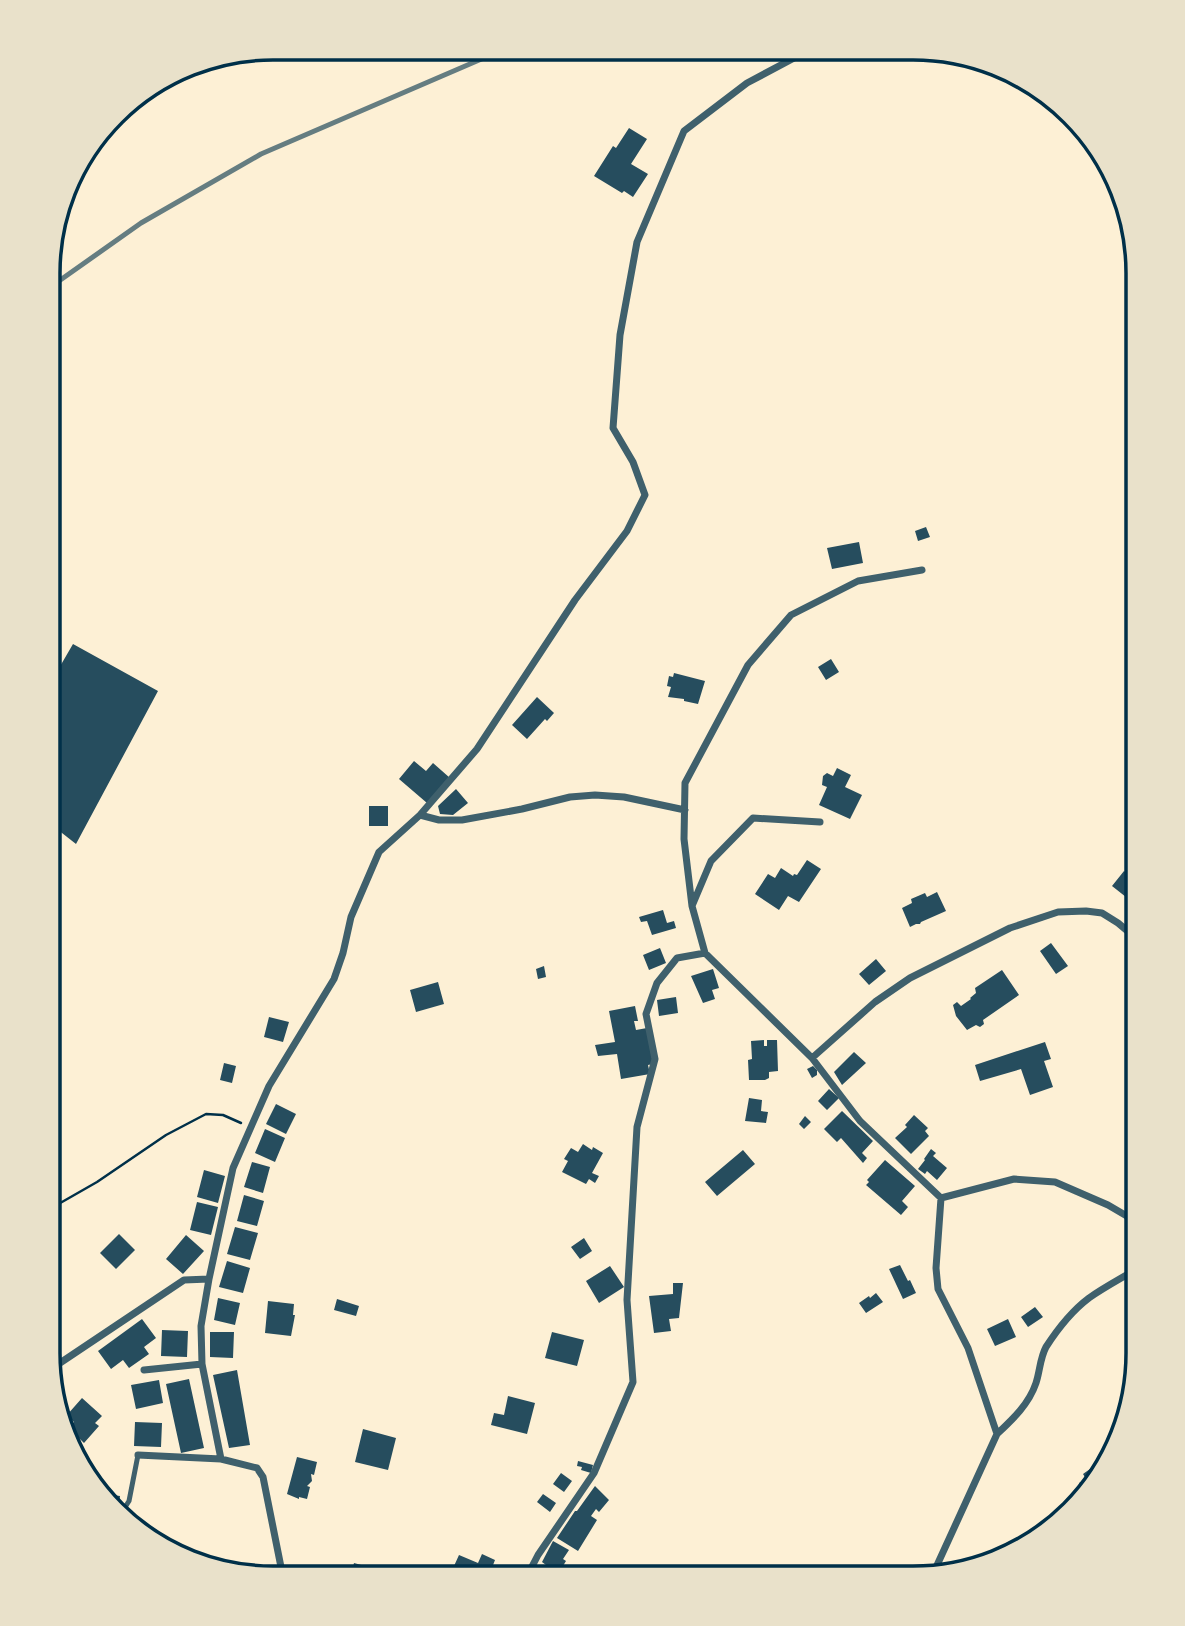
<svg xmlns="http://www.w3.org/2000/svg" width="1185" height="1626" font-family="'Source Sans 3',sans-serif">
<style>
.building{fill:#264d5e}
.lines{fill:none;stroke-linecap:round;stroke-linejoin:round}
.path{stroke:#003049;stroke-width:2.5}
.pedestrian{stroke:#3f606c;stroke-width:5}
.minor{stroke:#3f606c;stroke-width:7}
.rail{stroke:#657d81;stroke-width:5}
.rim{fill:none;stroke:#003049;stroke-width:3.5}
</style>
<rect width="100%" height="100%" fill="#fdf0d5"/>
<path class="building" d="M629 128 647 139 631 164 648 174 633 197 624 191 622 193 594 176 613 146 616 148Z
M926 527 930 537 918 541 915 531Z
M859 542 863 563 832 569 827 548Z
M73 644 158 691 76 844 48 822V687Z
M831 659 839 672 826 680 818 667Z
M674 673 705 681 698 704 684 701V699L668 697 671 687 667 686 669 676 673 677Z
M537 697 554 713 547 721 545 719 527 739 512 725Z
M414 761 426 771 433 763 450 778 427 803 399 779Z
M837 768 851 775 845 787 862 795 850 819 819 805 827 787 822 785 823 776 827 773 833 776Z
M456 789 468 803 453 815 440 814 438 806Z
M369 806H388V826H369Z
M807 860 821 869 799 902 788 896 779 910 755 894 768 874 775 878 781 868 793 876 794 874 797 875Z
M1124 871 1129 875 1132 871 1137 875V902L1136 900 1131 901 1112 886Z
M937 892 946 911 921 922 920 924H916L910 927 902 908 912 903 911 899 925 893 927 897Z
M663 910 667 923 674 921 676 928 652 935 647 921 641 922 639 917Z
M1051 943 1068 966 1056 974 1040 951Z
M660 948 666 963 649 970 643 955Z
M876 959 886 971 869 985 859 974Z
M544 966 546 977 538 979 536 969Z
M713 969 719 988 712 990 715 999 703 1003 691 976Z
M1002 970 1019 995 983 1020 984 1024 980 1027 976 1025 967 1030 956 1016 953 1005 957 1002 961 1006 971 999 970 998 976 993 975 988Z
M438 982 444 1004 416 1012 410 990Z
M676 997 678 1013 659 1016 657 1000Z
M635 1006 638 1021H634L636 1030 647 1028 653 1064 648 1065 650 1074 621 1079 617 1054 598 1056 595 1045 615 1042 609 1011Z
M269 1017 289 1022 283 1042 264 1037Z
M764 1040V1046H767V1040H777L778 1071 769 1072V1078L765 1080H749L748 1060 752 1059 751 1041Z
M1045 1042 1051 1059 1044 1061 1053 1087 1030 1095 1021 1069 980 1081 975 1065Z
M854 1052 866 1063 842 1085 834 1072Z
M224 1063 236 1066 232 1083 220 1080Z
M813 1066 817 1070V1075L812 1078 807 1069Z
M829 1089 839 1098 827 1110 818 1101Z
M749 1098 762 1100 761 1111 768 1112 766 1123 745 1121Z
M276 1104 296 1114 286 1134 266 1124Z
M842 1111 873 1141 862 1153 867 1158 863 1163 841 1138 837 1142 824 1129Z
M914 1115 928 1128 925 1131 929 1136 911 1154 895 1138 907 1127 905 1125Z
M805 1116 811 1122 804 1129 799 1124Z
M265 1129 285 1138 275 1162 255 1153Z
M583 1144 592 1150 593 1147 603 1153 592 1173 599 1176 595 1183 589 1179 586 1184 562 1172 568 1161 564 1159 571 1148 578 1152Z
M931 1149 936 1153 933 1156 947 1168 937 1180 927 1171 925 1174 918 1169 925 1160 924 1159Z
M743 1150 755 1164 717 1196 705 1182Z
M885 1160 915 1186 902 1201 908 1207 901 1215 866 1185 869 1182 867 1180Z
M252 1162 270 1167 263 1193 244 1187Z
M204 1170 225 1176 218 1203 197 1197Z
M244 1195 264 1201 257 1226 237 1221Z
M197 1202 218 1207 211 1235 190 1230Z
M235 1227 258 1233 250 1260 227 1254Z
M119 1234 135 1250 116 1269 100 1253Z
M186 1235 204 1251 183 1274 166 1259Z
M584 1238 592 1251 580 1259 571 1247Z
M227 1261 250 1268 243 1293 219 1287Z
M900 1265 908 1281 910 1280 916 1293 903 1299 889 1269Z
M610 1266 624 1287 599 1303 586 1281Z
M673 1283H683L679 1318 669 1319 671 1331 654 1333 649 1296 673 1294Z
M876 1293 883 1302 866 1313 859 1303 869 1296 870 1298Z
M218 1298 240 1303 235 1325 214 1320Z
M337 1299 359 1306 356 1316 334 1310Z
M268 1301 294 1304 293 1315H295L291 1336 265 1333Z
M1035 1307 1043 1317 1028 1327 1021 1317Z
M142 1319 156 1338 144 1347 149 1354 129 1368 123 1360 111 1369 98 1351Z
M1008 1319 1016 1337 995 1346 987 1329Z
M162 1330 188 1331 187 1357 161 1356Z
M210 1332H234L233 1358 210 1357Z
M552 1332 584 1340 577 1366 545 1358Z
M237 1370 250 1445 229 1448 213 1375Z
M189 1379 204 1448 181 1453 166 1384Z
M159 1380 163 1403 136 1409 131 1385Z
M508 1396 535 1403 527 1434 491 1425 494 1413 504 1415Z
M82 1398 102 1416 95 1423 99 1426 84 1443 79 1438 73 1445 67 1440 65 1431 74 1422 67 1415Z
M135 1422 162 1423 161 1447 134 1446Z
M363 1429 396 1438 388 1470 355 1462Z
M297 1457 317 1462 314 1475 311 1474 312 1481 307 1486 310 1487 307 1499 299 1497V1499L287 1494Z
M578 1461 593 1465 591 1473 581 1470 582 1467 577 1466Z
M1090 1469 1093 1474 1097 1471 1100 1476V1479L1086 1491 1079 1483 1086 1479 1083 1474Z
M561 1473 572 1481 564 1492 553 1484Z
M595 1486 609 1500 599 1512 596 1509 591 1516 597 1520 578 1551 557 1538 575 1511H577Z
M105 1494 120 1496 119 1507H115Z
M543 1494 556 1503 550 1512 537 1502Z
M553 1541 569 1550 563 1559 566 1561 558 1574 542 1562Z
M482 1554 495 1560 488 1578 449 1577 459 1555 478 1563Z
M354 1563 383 1571 382 1577H350Z"/>
<g class="lines">
<path class="path" d="M48 1210 97 1182 166 1135 206 1114 223 1115 241 1123"/>
<path class="pedestrian" d="M120 1513 122 1512 129 1501 138 1455"/>
<path class="minor" d="M420 815 439 820H462L522 809 570 797 595 795 624 797 685 810
M692 906 684 839 685 783 748 665 791 615 858 581 922 570
M705 953 692 906 711 861 753 818 820 822
M812 1058 875 1002 910 978 1010 928 1058 912 1086 911 1102 913 1118 923 1137 939
M941 1198 1014 1179 1055 1182 1108 1205 1137 1222
M209 1279 233 1168 269 1086 334 979 343 953 351 917 379 852 420 815 477 749 575 600 627 531 645 495 633 462 613 428 620 335 637 242 684 131 747 83 811 49
M51 1369 184 1280 209 1279 201 1326 202 1364 221 1459 257 1468 263 1477 283 1577
M144 1370 202 1364
M60 1409 64 1420
M997 1434C1013 1419 1029 1404 1036 1383 1040 1371 1040 1358 1046 1347 1057 1330 1073 1310 1089 1298 1103 1288 1120 1279 1135 1270L1130 1243 1137 1224
M138 1455 221 1459
M526 1578 538 1555 594 1473 633 1382 627 1300 637 1127 655 1059 646 1014 657 983 677 958 705 953 812 1058 860 1121 941 1198 936 1268 938 1289 968 1348 997 1434 933 1574"/>
<path class="rail" d="M49 288 141 223 261 154 507 48"/>
</g>
<path d="M0 0H1185V1626H0ZM273 60H913A213 213 0 0 1 1126 273V1353A213 213 0 0 1 913 1566H273A213 213 0 0 1 60 1353V273A213 213 0 0 1 273 60Z" fill="#e9e1ca" fill-rule="evenodd"/>
<path class="rim" d="M273 60H913A213 213 0 0 1 1126 273V1353A213 213 0 0 1 913 1566H273A213 213 0 0 1 60 1353V273A213 213 0 0 1 273 60Z"/>
</svg>
